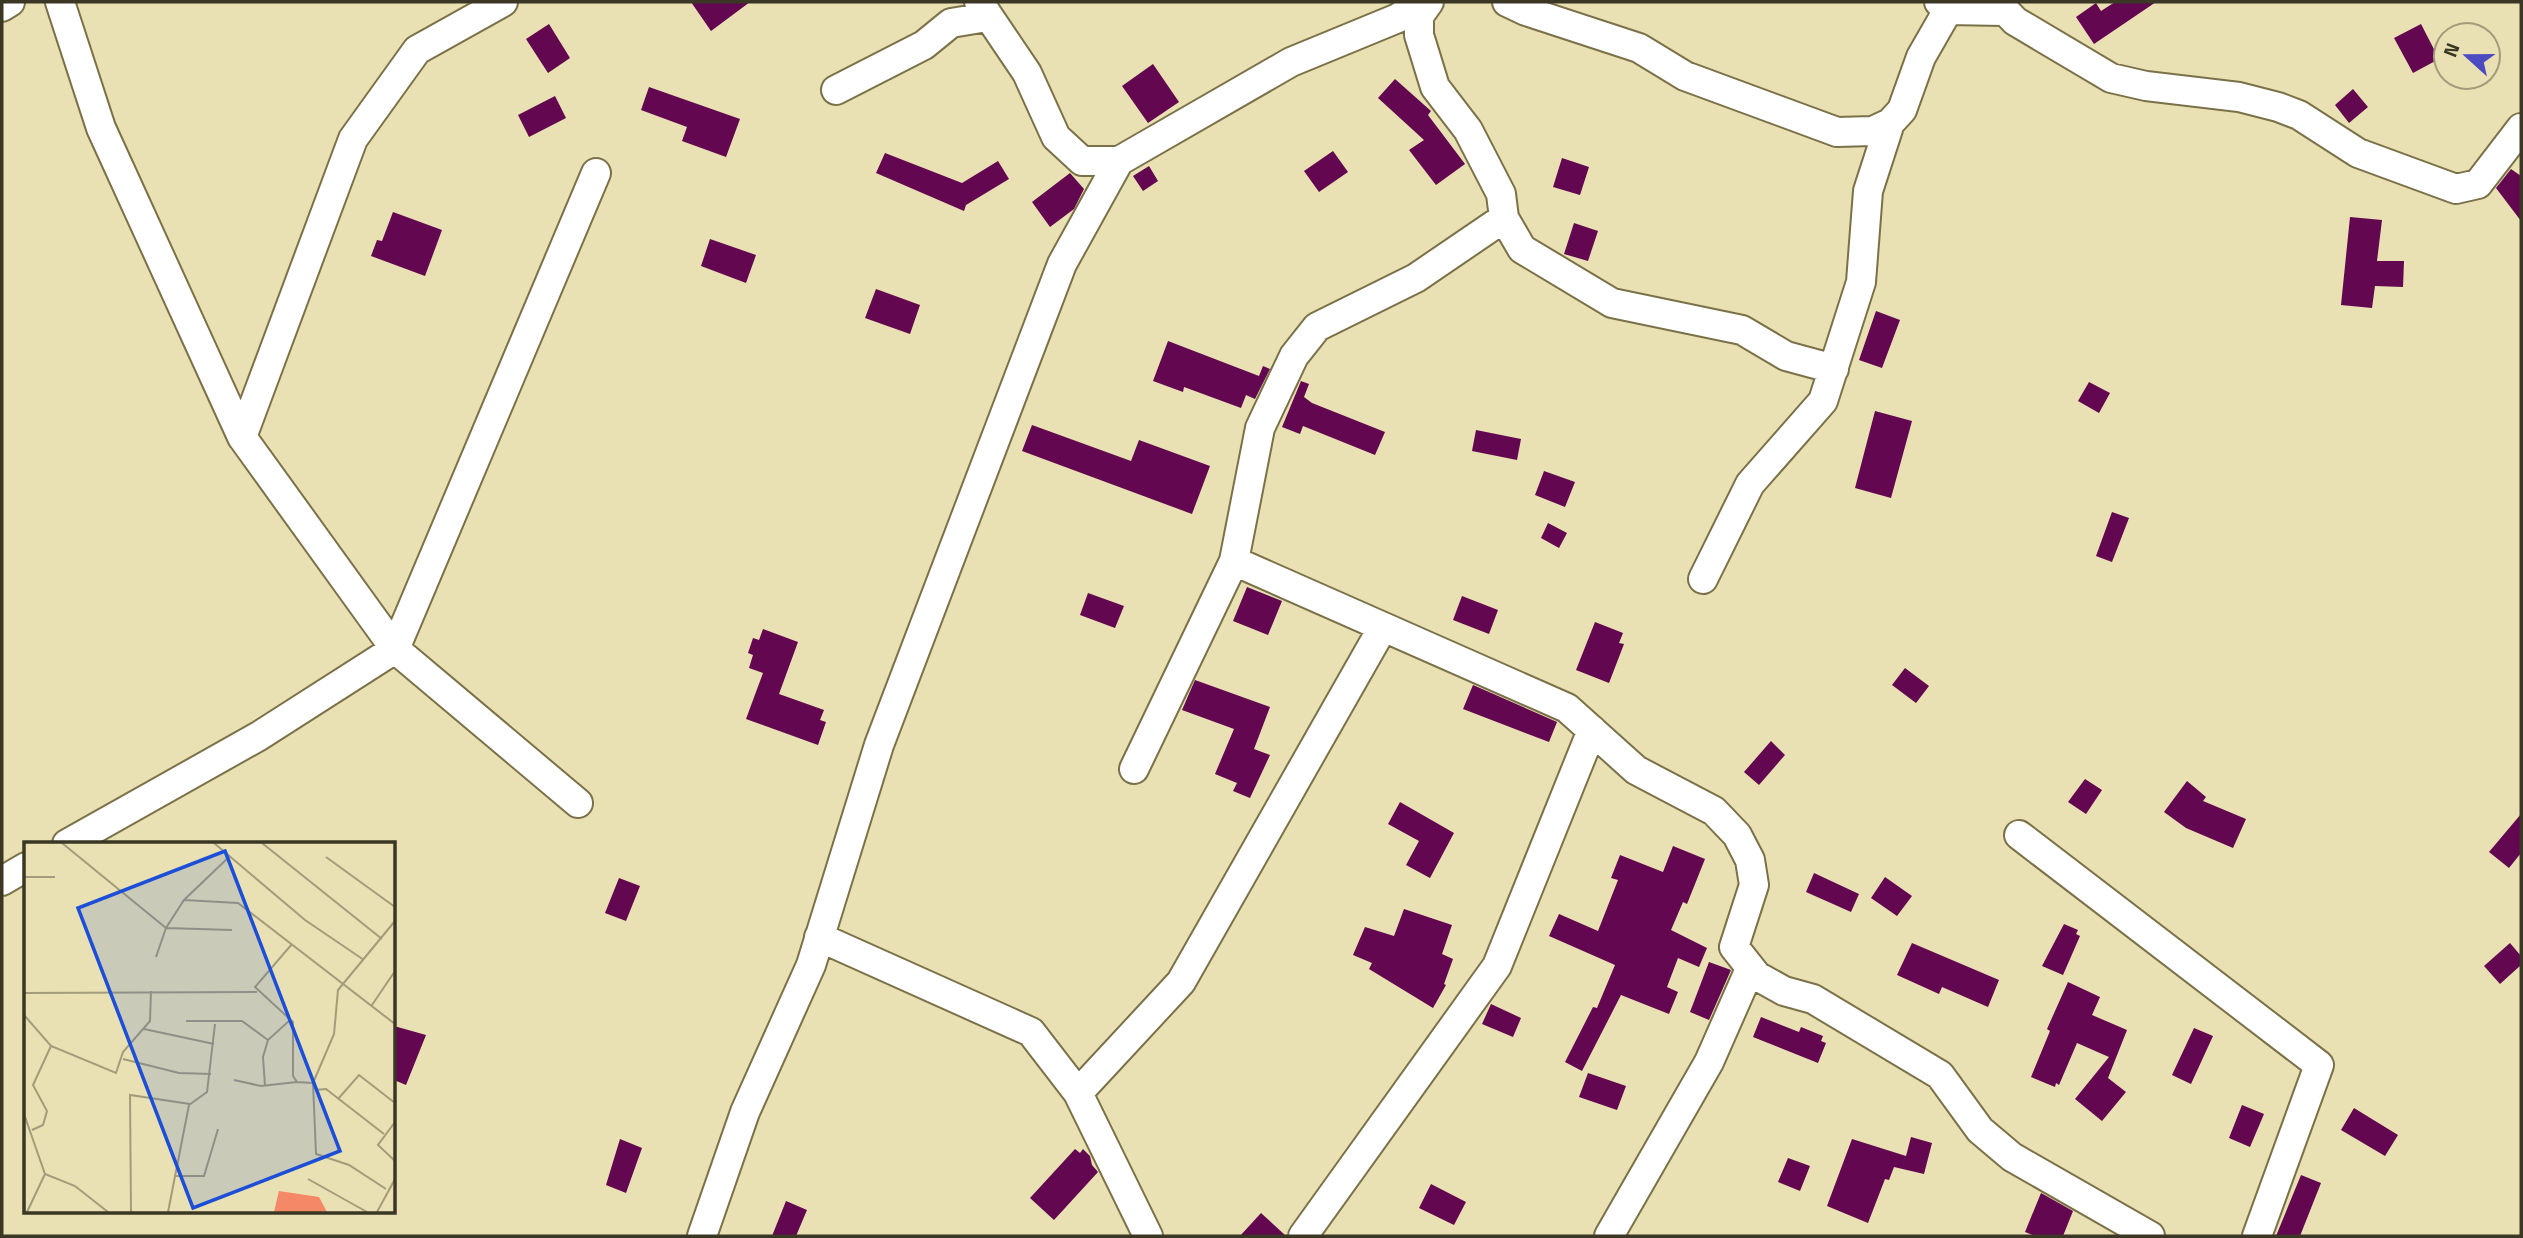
<svg xmlns="http://www.w3.org/2000/svg" width="2523" height="1238" font-family="'Titillium Web',sans-serif">
<style>
.building{fill:#620750}
.lines{fill:none;stroke-linecap:round;stroke-linejoin:round}
.minor-casing{stroke:#7a7148;stroke-width:32}
.minor{stroke:#fff;stroke-width:28}
.inset-road{fill:none;stroke:#a39c7a;stroke-width:2}
.view{fill:#1d4ed8;fill-opacity:0.15;stroke:#1d4ed8;stroke-width:3.5}
.inset-edge{fill:none;stroke:#3a3725;stroke-width:3.5}
</style>
<rect width="100%" height="100%" fill="#e9e0b3"/>
<path class="building" d="M691 2H750L711 31Z
M2115 2H2156L2094 44 2076 17 2096 3 2101 11Z
M549 24 570 58 548 73 526 39Z
M2421 24 2439 59 2413 73 2394 38Z
M1153 64 1179 102 1148 123 1122 86Z
M1395 79 1431 111 1428 115 1465 164 1436 185 1409 150 1424 140 1378 98Z
M649 87 740 119 726 157 682 141 687 127 641 110Z
M2353 89 2368 107 2349 123 2335 105Z
M555 96 566 118 529 137 518 115Z
M1333 151 1348 172 1319 192 1304 171Z
M885 153 962 183 998 161 1009 179 966 205 964 211 876 173Z
M1562 158 1589 167 1580 195 1553 187Z
M1149 166 1158 181 1143 191 1133 176Z
M2511 169 2521 176V221L2496 188Z
M1070 173 1084 189 1074 209 1050 227 1032 202Z
M393 212 442 230 425 276 371 256 377 240 382 241Z
M2350 217 2382 220 2377 261H2404L2403 287 2375 286 2372 308 2341 305Z
M1574 223 1598 231 1588 261 1564 254Z
M710 239 756 255 746 283 701 266Z
M876 289 920 305 910 334 865 318Z
M1876 311 1900 320 1882 368 1859 360Z
M1168 341 1259 376 1263 366 1270 369 1255 399 1246 395 1241 408 1184 387 1183 392 1153 381Z
M1301 381 1309 384 1304 397 1312 403 1385 432 1375 455 1303 426 1300 434 1282 427Z
M2089 382 2110 393 2099 413 2078 401Z
M1875 411 1912 421 1891 498 1855 488Z
M1032 425 1131 461 1139 440 1210 466 1192 514 1022 451Z
M1476 430 1521 439 1517 460 1472 451Z
M1544 471 1575 482 1565 507 1535 495Z
M2112 512 2129 518 2112 562 2096 556Z
M1548 523 1567 533 1559 548 1541 538Z
M1247 587 1282 601 1268 635 1233 621Z
M1088 593 1124 606 1115 628 1080 615Z
M1462 596 1498 610 1489 634 1453 620Z
M1595 622 1623 633 1619 643 1624 644 1609 683 1576 670Z
M763 629 798 642 779 694 824 710 820 720 826 722 818 745 746 719 763 673 749 668 753 655 748 653 753 638 759 640Z
M1905 668 1929 686 1916 703 1892 685Z
M1195 680 1270 707 1254 749 1270 755 1250 798 1233 791 1237 783 1215 774 1234 729 1182 710Z
M1473 685 1557 722 1549 742 1463 709Z
M1771 741 1785 755 1759 785 1744 772Z
M2085 779 2102 790 2086 814 2068 802Z
M2187 781 2206 797 2203 801 2246 819 2233 848 2186 828 2164 812Z
M1400 802 1454 833 1430 878 1406 865 1419 841 1388 824Z
M2521 814V853L2509 868 2489 852Z
M1673 846 1705 859 1687 904 1683 902 1671 930 1707 948 1699 967 1678 958 1667 987 1678 992 1669 1014 1621 995 1582 1071 1565 1062 1593 1007 1597 1008 1615 965 1549 936 1559 914 1598 931 1618 880 1611 878 1620 855 1663 872Z
M1814 873 1859 894 1851 912 1806 892Z
M1885 877 1912 896 1897 916 1871 898Z
M619 878 640 886 626 921 605 913Z
M1404 909 1452 925 1442 954 1453 959 1444 984 1446 985 1433 1008 1369 969 1372 963 1353 955 1365 927 1394 936Z
M2064 924 2078 930 2076 934 2080 936 2063 975 2042 966Z
M1912 943 1999 980 1988 1007 1942 987 1939 994 1897 975Z
M2510 943 2521 956V965L2500 984 2484 966Z
M1709 962 1731 970 1709 1020 1690 1012Z
M2068 982 2100 997 2092 1015 2127 1030 2108 1078 2126 1092 2102 1121 2075 1099 2109 1057 2077 1043 2059 1085 2056 1083 2055 1087 2031 1077 2050 1031 2047 1029Z
M1491 1004 1521 1018 1513 1037 1482 1024Z
M1761 1017 1799 1032 1801 1027 1823 1036 1821 1041 1826 1043 1818 1063 1753 1037Z
M394 1026 426 1035 406 1085 394 1080Z
M2194 1028 2213 1036 2191 1084 2172 1075Z
M1588 1073 1626 1086 1617 1110 1579 1097Z
M2242 1105 2264 1114 2250 1147 2229 1138Z
M2354 1108 2398 1135 2385 1156 2341 1130Z
M1911 1137 1932 1143 1924 1174 1894 1167 1889 1180 1885 1179 1868 1223 1827 1206 1852 1139 1906 1156Z
M620 1139 642 1148 626 1193 606 1185Z
M1075 1149 1080 1153 1083 1149 1090 1156 1092 1165 1098 1172 1054 1220 1030 1198Z
M1788 1158 1810 1166 1800 1191 1778 1182Z
M2301 1175 2321 1183 2300 1236H2276Z
M1431 1184 1466 1202 1454 1225 1419 1208Z
M2041 1193 2073 1211 2063 1236H2035L2025 1232Z
M786 1201 807 1210 796 1236H772Z
M1261 1213 1286 1236H1240Z"/>
<g class="lines">
<defs>
<path id="minor" d="M60 2 101 128 242 437 395 649 578 803
M979 2 1027 73 1056 137 1082 161H1119L1291 62 1398 18 1420 2
M1507 2 1526 11 1639 48 1685 76 1837 132 1873 131 1890 123 1902 110 1921 57 1948 10
M1939 2 1948 10 2003 11
M1997 2 2015 21 2111 78 2146 86 2239 97 2278 107 2299 115 2358 153 2456 189 2478 184 2521 128
M2 7 10 2
M836 90 924 45 951 23 987 17
M1504 218 1522 249 1612 303 1742 330 1786 356 1834 369
M242 437 353 139 417 50 503 2
M1234 561 1567 708 1636 770 1714 811 1737 835 1750 860 1754 885 1734 947 1757 976 1784 991 1813 999 1940 1075 1980 1130 2012 1157 2150 1236
M1703 579 1750 484 1823 401 1861 282 1868 191 1890 123
M1134 769 1234 561 1260 428 1294 356 1317 327 1416 278 1504 218 1501 194 1468 130 1435 87 1419 35V16L1429 2
M2019 835 2319 1065 2257 1236
M67 844 259 736 395 649 596 173
M2 881 26 867
M819 937 1031 1032 1078 1093 1148 1236
M1078 1093 1181 982 1383 627
M702 1236 745 1112 811 965 879 745 1062 264 1119 161
M1303 1236 1497 966 1592 730
M1609 1236 1709 1062 1750 969"/>
</defs>
<use href="#minor" class="minor-casing"/>
<use href="#minor" class="minor"/>
</g>
<g transform="translate(24 842)">
<rect width="371" height="371" fill="#e9e0b3"/>
<path d="M255 349 295 355 303 370H250Z" fill="#f58866"/>
<path class="inset-road" d="M38 1 142 86 208 88M190 1 281 78 340 118M238 1 358 97M302 15 371 65M0 35H31M160 58 214 61 371 182M268 102 231 145 269 180V234L273 240 289 241M132 115 142 86 160 58 206 14M0 151 233 150M348 163 371 129M0 173 27 204 92 231 99 210 126 179 127 149M162 179H218L244 198 265 179M120 187 190 202M99 217 155 231 187 232M210 238 237 244 273 240M241 244 239 215 244 198M291 248 302 247 360 292M314 257 335 233 371 261M0 272 21 332 51 344 84 370M371 280 354 303 371 319M8 288 19 283 23 269 9 243 27 204M150 334H180L194 287M284 337 343 370M362 347 325 323 292 312 289 241 310 192 314 148 371 79M3 370 21 332M107 370 106 253 166 262M144 370 165 263 183 250 191 182M353 370 371 337"/>
<path class="view" d="M201 9 316 309 169 366 54 66Z"/>
<rect width="371" height="371" class="inset-edge"/>
</g>
<rect width="2523" height="1238" fill="none" stroke="#3a3725" stroke-width="7"/>
<g transform="translate(2467 56) rotate(291)"><circle r="33" fill="#e9e0b3" stroke="#a39c7a" stroke-width="2"/>
<path d="M0-5L12 26L0 18L-12 26Z" fill="#4d4bc2"/>
<text y="-10" font-size="19" font-weight="bold" text-anchor="middle" fill="#3a3725">N</text>
</g>
</svg>
